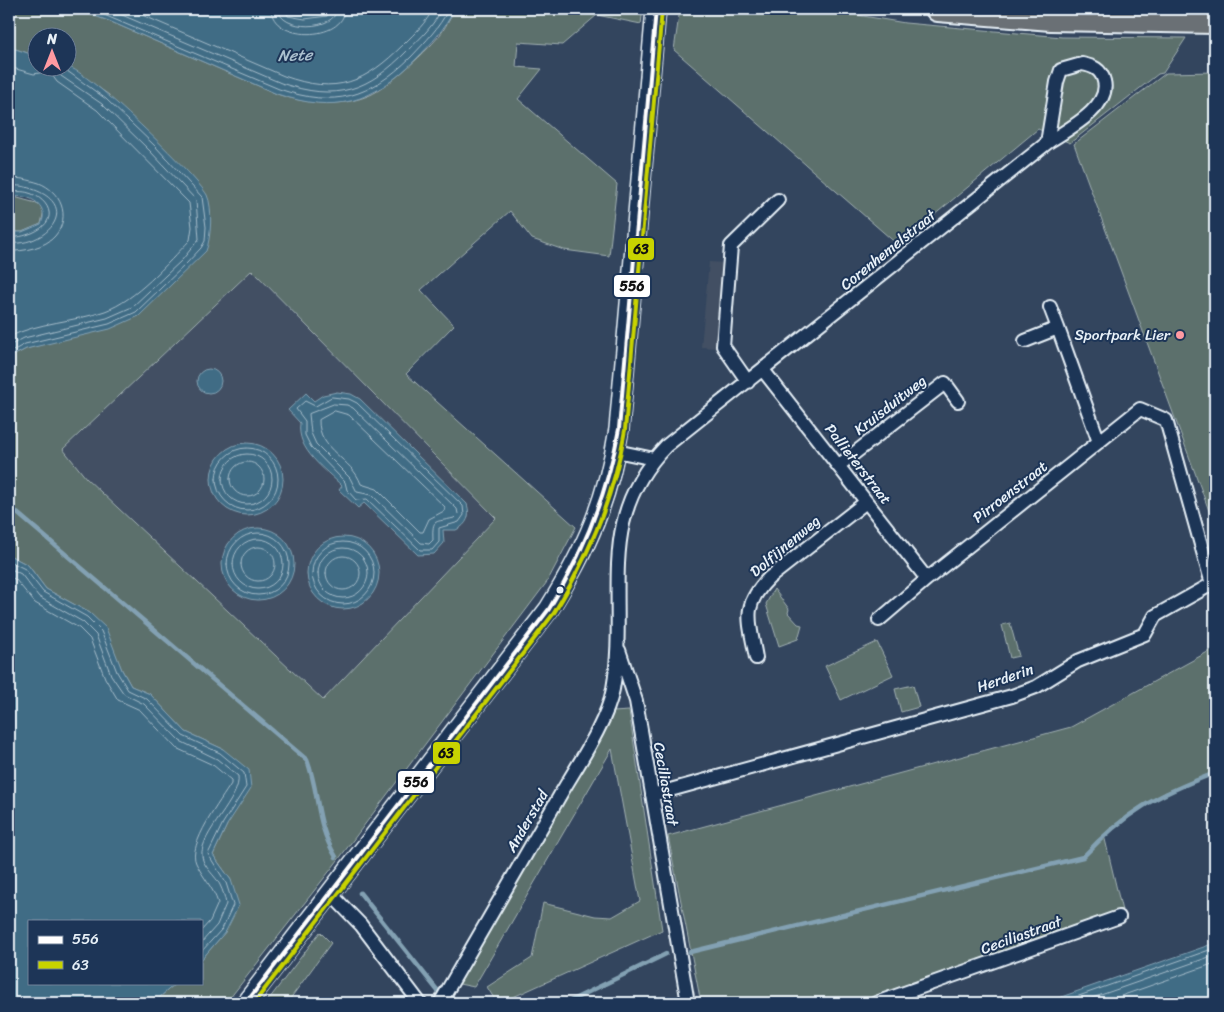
<svg xmlns="http://www.w3.org/2000/svg" width="1224" height="1012" font-family="Sriracha,sans-serif">
<style>
.built{fill:#425063}
.green{fill:#5b706c;stroke:#a2b0b2;fill-rule:evenodd}
.water{fill:#406c85;stroke:#83a1b3}
.lines{fill:none;stroke-linecap:round;stroke-linejoin:round}
.shore{stroke:#a5bcca;stroke-width:1}
.stream{stroke:#83a1b3;stroke-width:4.5}
.street-casing{stroke:#e8f1f8;stroke-width:16}
.secondary-casing{stroke:#e8f1f8;stroke-width:22}
.highway-casing{stroke:#e8f1f8;stroke-width:28}
.street{stroke:#1d3557;stroke-width:12}
.secondary{stroke:#1d3557;stroke-width:19}
.highway{stroke:#6b7074;stroke-width:24}
.bus-1-casing{stroke:#1d3557;stroke-width:8}
.bus-2-casing{stroke:#1d3557;stroke-width:8}
.bus-1{stroke:#fff;stroke-width:4}
.bus-2{stroke:#c8d300;stroke-width:4}
.poi-dot{fill:#ff9aa2;stroke:#1d3557;stroke-width:2}
.bus-dot{fill:#e8f1f8;stroke:#1d3557;stroke-width:2}
.labels{text-anchor:middle;dominant-baseline:central;stroke-width:4;stroke-linejoin:round;paint-order:stroke}
.street-label{font-size:15px;fill:#e8f1f8;stroke:#1d3557}
.poi-label{font-size:15px;fill:#e8f1f8;stroke:#1d3557;text-anchor:end}
.water-label{font-size:16px;font-style:italic;fill:#adc2d0;stroke:#1d3557}
.line-badge{stroke:#1d3557;stroke-width:2}
.pale-badge-label{font-size:14px;text-anchor:middle;font-weight:bold;fill:#111}
</style>
<rect width="100%" height="100%" fill="#33455e"/>
<filter id="ink" filterUnits="userSpaceOnUse"><feTurbulence type="fractalNoise" baseFrequency=".02" numOctaves="2"/><feDisplacementMap in="SourceGraphic" scale="10" xChannelSelector="R" yChannelSelector="G"/><feConvolveMatrix kernelMatrix="1 2 1 2 8 2 1 2 1" color-interpolation-filters="sRGB"/></filter>
<g filter="url(#ink)">
<path class="built" d="M709 262 724 263 716 348 701 347Z
M252 270 496 518 323 700 86 478 63 449Z"/>
<path class="green" d="M9 9H75L109 21 277 94C307 104 340 108 370 95 387 88 431 48 442 32 447 25 450 16 455 9H643L641 24 597 15 562 45 518 42 516 67 542 69 518 99 617 184 609 256 564 250 532 239 510 211 421 290 454 325 406 374 576 527 547 582 332 868 226 1003H153L176 983H201V960L226 931 231 880 213 855 227 825 223 749 186 732 150 694 131 686 122 670 105 628 90 613 46 589 28 565 9 555V358L26 349 139 316 152 302 109 95 68 66V38H38L37 56 9 47ZM252 270 496 518 323 700 86 478 63 449Z
M278 9H342L305 14Z
M680 9H821L905 23 1062 37 1186 38 1163 73 1158 74 1070 143 1038 129 898 245 674 50Z
M1215 72V527L1074 144 1166 73Z
M14 197 40 204 44 210 41 224 22 232H11L9 227V199Z
M774 589 789 609 788 613 798 624 802 625 798 639 779 646 766 604Z
M1010 623 1019 656 1010 658 1002 625Z
M877 642 893 675 841 700 825 666Z
M1215 648V773L1166 792 1132 812 1104 835 1122 911 870 1003H701L668 836 1071 727Z
M913 685 919 707 901 712 895 689Z
M629 711 662 930 500 1003H497L487 987 532 958 543 903 595 916 612 917 640 901 612 749 474 987 459 984 613 712Z
M320 932 331 943 287 1003H266Z"/>
<path class="water" d="M75 9H278L305 14 342 9H455C442 32 434 41 415 60 372 103 336 114 277 94L109 21Z
M9 47 37 56 38 68C47 68 59 66 68 67 86 69 196 175 207 195 213 207 211 239 206 251L139 316 110 329 26 349 9 358V227L11 232H22L41 224C51 204 25 191 9 199Z
M197 381a12 12 0 1 1 24 0a12 12 0 1 1-24 0Z
M337 392 351 394 360 399 467 504C471 516 467 525 456 530H443L444 543 434 554 418 555 364 503 358 508 339 490 342 486C325 469 296 450 300 423L288 410 306 393 314 401 323 395Z
M211 479a36 36 0 1 1 72 0a36 36 0 1 1-72 0Z
M222 564a36 36 0 1 1 72 0a36 36 0 1 1-72 0Z
M307 573a36 36 0 1 1 72 0a36 36 0 1 1-72 0Z
M9 555 28 565 46 589 90 613 106 628 122 670 131 686 150 694 186 732 223 749 249 770 251 788 227 825 213 855 231 880 239 905 226 931 201 960V921H29V983H176L153 1003H9Z
M1215 943V1003H1044Z"/>
<g class="lines">
<path class="shore" d="M90 9 279 89C335 108 369 98 411 57 427 40 438 29 449 9
M108 9 281 83C337 102 368 91 408 50 422 37 433 26 442 9
M128 9 284 76C337 95 365 83 404 44 415 33 426 23 433 9
M271 9C272 42 344 42 345 9
M278 9C280 32 336 31 337 9
M285 9 288 16 305 19 327 16 331 9
M9 67 34 74 49 71 57 82 97 110 189 203 192 227 190 240C167 264 136 300 105 311 74 322 38 322 9 337
M9 179C19 177 29 180 39 183 60 191 72 216 55 236 46 247 23 252 9 251
M9 187C17 184 27 187 35 190 80 207 47 247 9 243
M9 194C33 182 72 216 32 233 24 236 17 238 9 237
M9 346 24 338 107 318 132 307 182 260 199 239 196 200 150 151 102 104 61 76 56 68
M9 353 25 344 109 324 136 312 186 264 201 248 205 241 206 227 202 197 155 146 106 99 63 68
M332 397 349 399 357 403 463 506 464 515 459 522 439 528V542L432 550H420L367 499 356 500 347 490 345 482 311 447 305 435V421L296 409 305 401 315 406Z
M334 404 347 405 353 408 457 509 458 514 454 518C435 523 432 517 433 540L429 544 421 543 372 495 357 492 350 478 316 444 311 433 309 414Z
M335 411 349 415 445 507 444 511 429 519 423 532H420L377 489 361 484C352 458 318 451 319 420Z
M216 479a31 31 0 1 1 62 0a31 31 0 1 1-62 0Z
M222 479a25 25 0 1 1 50 0a25 25 0 1 1-50 0Z
M230 479a17 17 0 1 1 34 0a17 17 0 1 1-34 0Z
M227 564a31 31 0 1 1 62 0a31 31 0 1 1-62 0Z
M233 564a25 25 0 1 1 50 0a25 25 0 1 1-50 0Z
M312 573a31 31 0 1 1 62 0a31 31 0 1 1-62 0Z
M241 564a17 17 0 1 1 34 0a17 17 0 1 1-34 0Z
M318 573a25 25 0 1 1 50 0a25 25 0 1 1-50 0Z
M326 573a17 17 0 1 1 34 0a17 17 0 1 1-34 0Z
M9 561 25 569 43 592 87 617 101 631 117 672 128 690 147 699 183 736 220 753 244 773 246 787 223 823 208 854 226 883 233 905 222 929 201 952
M9 568 21 574 39 597 83 622 96 635 111 675 124 694 144 704 180 741 217 759 238 776C242 798 199 834 202 856 203 867 216 876 220 885 223 891 225 898 226 904L217 925 201 943
M9 576 16 580 35 603 79 628 90 639 105 678 118 700 140 710 176 748 213 765 231 780V784C221 800 187 845 196 863 203 878 213 887 218 903L210 921 201 931
M1059 1003 1215 948
M1078 1003 1215 955
M1101 1003 1215 963"/>
<path class="stream" d="M9 506 307 760C320 794 315 823 336 857
M360 893 438 991
M690 952 1083 857C1126 811 1157 795 1215 773
M460 1002 462 1003
M566 1003 666 954"/>
<defs>
<path id="street" d="M1082 64C1093 66 1101 69 1104 81 1111 108 1066 130 1047 143L1057 82 1061 70Z
M1050 307 1058 328
M1025 341 1058 328 1099 442
M763 370 927 579
M748 382 723 346 731 246 778 200
M616 451 654 459
M838 466 945 383 958 401
M619 650 636 701 688 1003
M756 658C750 622 740 607 769 578L866 502
M652 795 1012 696 1036 687 1078 661 1145 634 1155 616 1212 584 1166 420 1140 409 927 579 879 620
M330 893 361 925 420 1003
M440 1003C480 935 519 866 559 797 576 767 607 723 613 689 629 598 593 521 666 446L1047 143
M876 1003 1119 917"/>
<path id="secondary" d="M246 1003 549 609C587 548 608 500 619 429L656 9"/>
<path id="highway" d="M938 9 1051 18 1215 21"/>
</defs>
<use href="#street" class="street-casing"/>
<use href="#secondary" class="secondary-casing"/>
<use href="#highway" class="highway-casing"/>
<use href="#street" class="street"/>
<use href="#secondary" class="secondary"/>
<use href="#highway" class="highway"/>
<defs>
<path id="bus-1" d="M246 1003 549 609C584 552 607 495 619 429L656 9"/>
<path id="bus-2" d="M254 1003 554 613C590 555 614 496 625 430L662 10"/>
</defs>
<use href="#bus-1" class="bus-1-casing"/>
<use href="#bus-2" class="bus-2-casing"/>
<use href="#bus-1" class="bus-1"/>
<use href="#bus-2" class="bus-2"/>
</g>
</g>
<circle class="poi-dot" cx="1180" cy="335" r="5"/>
<circle class="bus-dot" cx="560" cy="590" r="4.5"/>
<g class="labels">
<g class="street-label">
<text transform="translate(888 250) rotate(-39)">Corenhemelstraat</text>
<text transform="translate(890 405) rotate(-38)">Kruisduitweg</text>
<text transform="translate(858 464) rotate(52)">Pallieterstraat</text>
<text transform="translate(1010 492) rotate(-38)">Pirroenstraat</text>
<text transform="translate(785 546) rotate(-40)">Dolfijnenweg</text>
<text transform="translate(1005 678) rotate(-19)">Herderin</text>
<text transform="translate(666 784) rotate(80)">Ceciliastraat</text>
<text transform="translate(527 821) rotate(-60)">Anderstad</text>
<text transform="translate(1021 935) rotate(-20)">Ceciliastraat</text>
</g>
<g class="poi-label">
<text x="1170" y="335">Sportpark Lier</text>
</g>
<g class="water-label">
<text transform="translate(295 55) rotate(-2)">Nete</text>
</g>
</g>
<g class="line-badge">
<rect x="627" y="237" width="28" height="24" rx="5" fill="#c8d300"/>
<rect x="613" y="274" width="38" height="24" rx="5" fill="#fff"/>
<rect x="432" y="741" width="29" height="24" rx="5" fill="#c8d300"/>
<rect x="397" y="770" width="38" height="24" rx="5" fill="#fff"/>
</g>
<g class="pale-badge-label">
<text x="641" y="254">63</text>
<text x="632" y="291">556</text>
<text x="446" y="758">63</text>
<text x="416" y="787">556</text>
</g>
<rect width="1224" height="1012" fill="none" stroke="#1d3557" stroke-width="30"/>
<rect x="15" y="15" width="1194" height="982" fill="none" stroke="#e8f1f8" stroke-width="2" filter="url(#ink)"/>
<rect x="28" y="920" width="175" height="65" fill="#1d3557" stroke="#6e8097"/>
<rect x="38" y="936" width="25" height="8" fill="#ffffff" stroke="#6e8097"/>
<text x="72" y="944" font-size="15" fill="#e8f1f8">556</text>
<rect x="38" y="961" width="25" height="8" fill="#c8d300" stroke="#6e8097"/>
<text x="72" y="970" font-size="15" fill="#e8f1f8">63</text>
<g transform="translate(52 52)"><circle r="24" fill="#1d3557" stroke="#6e8097"/>
<path d="M0-4L9 19L0 12L-9 19Z" fill="#ff9aa2"/>
<text y="-8" font-size="14" font-weight="bold" text-anchor="middle" fill="#e8f1f8">N</text>
</g>
</svg>
